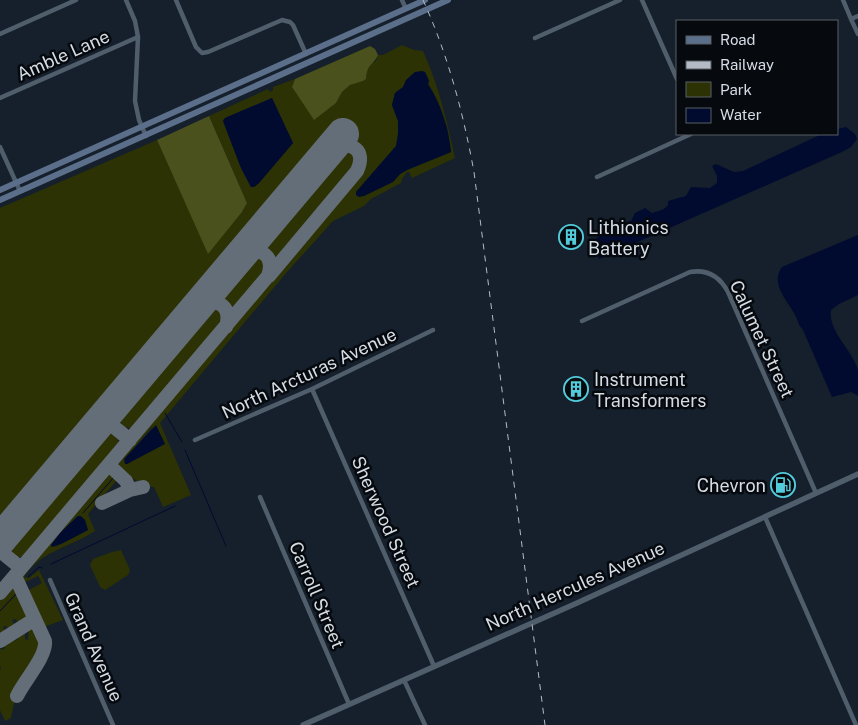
<svg xmlns="http://www.w3.org/2000/svg" width="858" height="725" font-family="'Public Sans',sans-serif">
<style>
.green{fill:#2c3203;fill-rule:evenodd}
.forest{fill:#4a511c}
.water{fill:#010a2f}
.lines{fill:none;stroke-linecap:round;stroke-linejoin:round}
.stream{stroke:#010a2f;stroke-width:1}
.taxiway{stroke:#646e78;stroke-width:14}
.runway{stroke:#646e78;stroke-width:32}
.minor{stroke:#505d6b;stroke-width:4.5}
.tertiary{stroke:#505d6b;stroke-width:5.5}
.secondary{stroke:#5b6f8a;stroke-width:6}
.rail{stroke:#b4bbc4;stroke-width:1;stroke-dasharray:6 6;stroke-linecap:butt}
.labels{text-anchor:middle;dominant-baseline:central;stroke-width:5;stroke-linejoin:round;paint-order:stroke}
.street-label{font-size:18px;fill:#d5dce4;stroke:#060a0f}
.poi-label{font-size:18px;fill:#d5dce4;stroke:#060a0f;text-anchor:start}
</style>
<rect width="100%" height="100%" fill="#15202c"/>
<path class="green" d="M402 45 414 50 423 51C439 86 447 122 455 158L412 178 409 172H407L402 179 401 183 371 199 364 206 333 221 287 272 160 423 191 495 163 507 154 487C144 487 117 472 118 461L361 171C369 149 352 140 337 128L0 527V208L157 140 208 253 242 212 247 203 209 116 268 89 270 92 273 90V87L295 79 292 87 314 119 336 103 342 92 350 85 358 82 369 65 376 61 378 55H383ZM425 72 429 81 428 84 447 127 451 152 407 170 400 174 393 182 356 192 396 146 398 134V121L392 105 395 93ZM272 98 293 143 259 183 254 187H251L241 168 223 121 225 118ZM153 426 143 454 127 464 125 459Z
M345 148 352 150 357 156 355 167 276 262 270 250 262 244 342 150Z
M256 255C264 257 269 265 266 273 261 283 241 304 233 313L229 304 219 295 251 257Z
M210 308C221 308 226 315 223 325L135 429 124 427 119 420V413L206 311Z
M106 432C115 432 120 438 119 448L27 557H16L9 547 10 542 101 434Z
M108 473 115 475 117 480 88 514 95 531C71 547 40 551 24 577L29 578 39 570 63 620 44 627 41 626 25 592 42 583 38 576 21 584 22 573ZM78 516 88 530 55 547 60 533Z
M121 550 130 570 128 575 105 590 100 587 90 565 93 559 112 552Z
M13 588 19 591 31 616 30 619 19 625 16 619 12 620 16 627 10 631 6 626 3 627 6 634 0 637V599L7 590Z
M32 622H34C39 631 44 639 42 650L16 695 11 718 5 721 0 710V670L1 668 0 666V647L2 650 5 648 2 641 11 635 15 641 18 639 15 633 25 626V639L28 640 29 625Z"/>
<path class="forest" d="M370 46 375 49 378 55C373 66 367 63 366 79L363 81 350 85 342 92 336 103 314 120 292 87 295 79Z
M209 116 247 203 242 212 208 254 157 140Z"/>
<path class="water" d="M422 71 425 72 429 81 428 84C441 103 449 130 451 152L407 170 400 174 393 182 364 196 359 197 356 195V192L396 146 398 134V121L392 105 395 93 403 87 406 80 415 72Z
M272 98 293 143 259 183 254 187H251L241 168 223 121 225 118Z
M846 127 855 134 857 139 851 147 844 151 599 259 593 242C605 229 615 227 631 221L635 213 645 208 652 213 664 209 668 205V201L686 196 691 187 710 188 717 183V176L712 166 716 164 734 172 743 171 822 134H837V129Z
M858 235V295L839 304 831 310C828 332 852 349 858 370 858 377 858 389 858 397L857 395 851 392 832 397 803 330 799 325C796 307 767 287 782 267Z
M156 425 165 444 127 464H125L124 459Z
M78 516H81L85 520 88 530 63 543 52 547 51 545 60 533Z"/>
<g class="lines">
<path class="stream" d="M165 413 182 442
M185 450 226 546
M83 513 114 477
M51 564 175 506
M28 577 39 567 42 568
M0 611 16 594"/>
<path class="taxiway" d="M269 276 357 171C367 149 351 141 332 148
M199 305C218 297 232 306 226 327
M103 418 130 440
M130 490 143 487
M102 503 130 490 126 481 109 465
M0 551 21 568
M15 576 45 641C47 656 24 681 17 696
M0 593 268 276C275 256 262 247 243 253
M0 641 35 619"/>
<path class="runway" d="M0 540 343 134"/>
<path class="minor" d="M126 0 135 21 138 37 135 101 139 120 146 136
M176 0 196 47 202 53 208 52 282 20 290 22 293 25 306 54
M402 0 406 9
M642 0 677 79
M843 0 851 19
M858 16 851 19 858 34
M0 34 76 0
M535 38 620 0
M0 98 138 37
M0 147 20 191
M597 177 691 134
M582 321 690 272C708 269 720 277 728 292L816 493
M312 389 434 666
M195 440 312 389 433 330
M260 497 349 704
M765 517 856 725
M50 580 113 725
M404 680 425 725"/>
<path class="tertiary" d="M303 725 577 603 858 474"/>
<path class="secondary" d="M0 190 425 0
M0 200 448 0"/>
<path class="rail" d="M423 0C448 55 463 112 474 172L545 725"/>
</g>
<defs>
<symbol id="building-ring" viewBox="-11 -11 22 22"><circle r="9.5" fill="#060a0f" stroke="#53cbda" stroke-width="1.5"/><path d="M-4-6H4V6H1V3H-1V6H-4ZM-2.5-4.3h1.7v1.8h-1.7ZM.8-4.3h1.7v1.8H.8ZM-2.5-1h1.7V.8h-1.7ZM.8-1h1.7V.8H.8Z" fill="#53cbda"/></symbol>
<symbol id="fuel-ring" viewBox="-11 -11 22 22"><circle r="9.5" fill="#060a0f" stroke="#53cbda" stroke-width="1.5"/><path d="M-5.5-6h7V0h2V4h1.3V-2.5L3-4.5l.8-.8L6-3V5H2.5V1h-1V6h-7ZM-4.2-4.7v3.2H.2V-4.7Z" fill="#53cbda"/></symbol>
</defs>
<g fill-rule="evenodd">
<use href="#building-ring" x="557" y="223" width="28" height="28"/>
<use href="#building-ring" x="562" y="375" width="28" height="28"/>
<use href="#fuel-ring" x="769" y="471" width="28" height="28"/>
</g>
<g class="labels">
<g class="street-label">
<text transform="translate(63 55) rotate(-24)">Amble Lane</text>
<text transform="translate(762 339) rotate(65)">Calumet Street</text>
<text transform="translate(309 373) rotate(-25)">North Arcturas Avenue</text>
<text transform="translate(386 522) rotate(66)">Sherwood Street</text>
<text transform="translate(575 586) rotate(-24)">North Hercules Avenue</text>
<text transform="translate(317 595) rotate(67)">Carroll Street</text>
<text transform="translate(94 647) rotate(66)">Grand Avenue</text>
</g>
<g class="poi-label">
<text x="588" y="227">Lithionics<tspan x="588" dy="21">Battery</tspan></text>
<text x="594" y="379">Instrument<tspan x="594" dy="21">Transformers</tspan></text>
<text x="766" y="485" text-anchor="end">Chevron</text>
</g>
</g>
<rect x="676" y="20" width="162" height="115" fill="#060a0f" stroke="#595e64"/>
<rect x="686" y="36" width="25" height="8" fill="#5b6f8a" stroke="#595e64"/>
<text x="720" y="45" font-size="15" fill="#d5dce4">Road</text>
<rect x="686" y="61" width="25" height="8" fill="#b4bbc4" stroke="#595e64"/>
<text x="720" y="70" font-size="15" fill="#d5dce4">Railway</text>
<rect x="686" y="82" width="25" height="15" fill="#2c3203" stroke="#595e64"/>
<text x="720" y="95" font-size="15" fill="#d5dce4">Park</text>
<rect x="686" y="108" width="25" height="15" fill="#010a2f" stroke="#595e64"/>
<text x="720" y="120" font-size="15" fill="#d5dce4">Water</text>
</svg>
